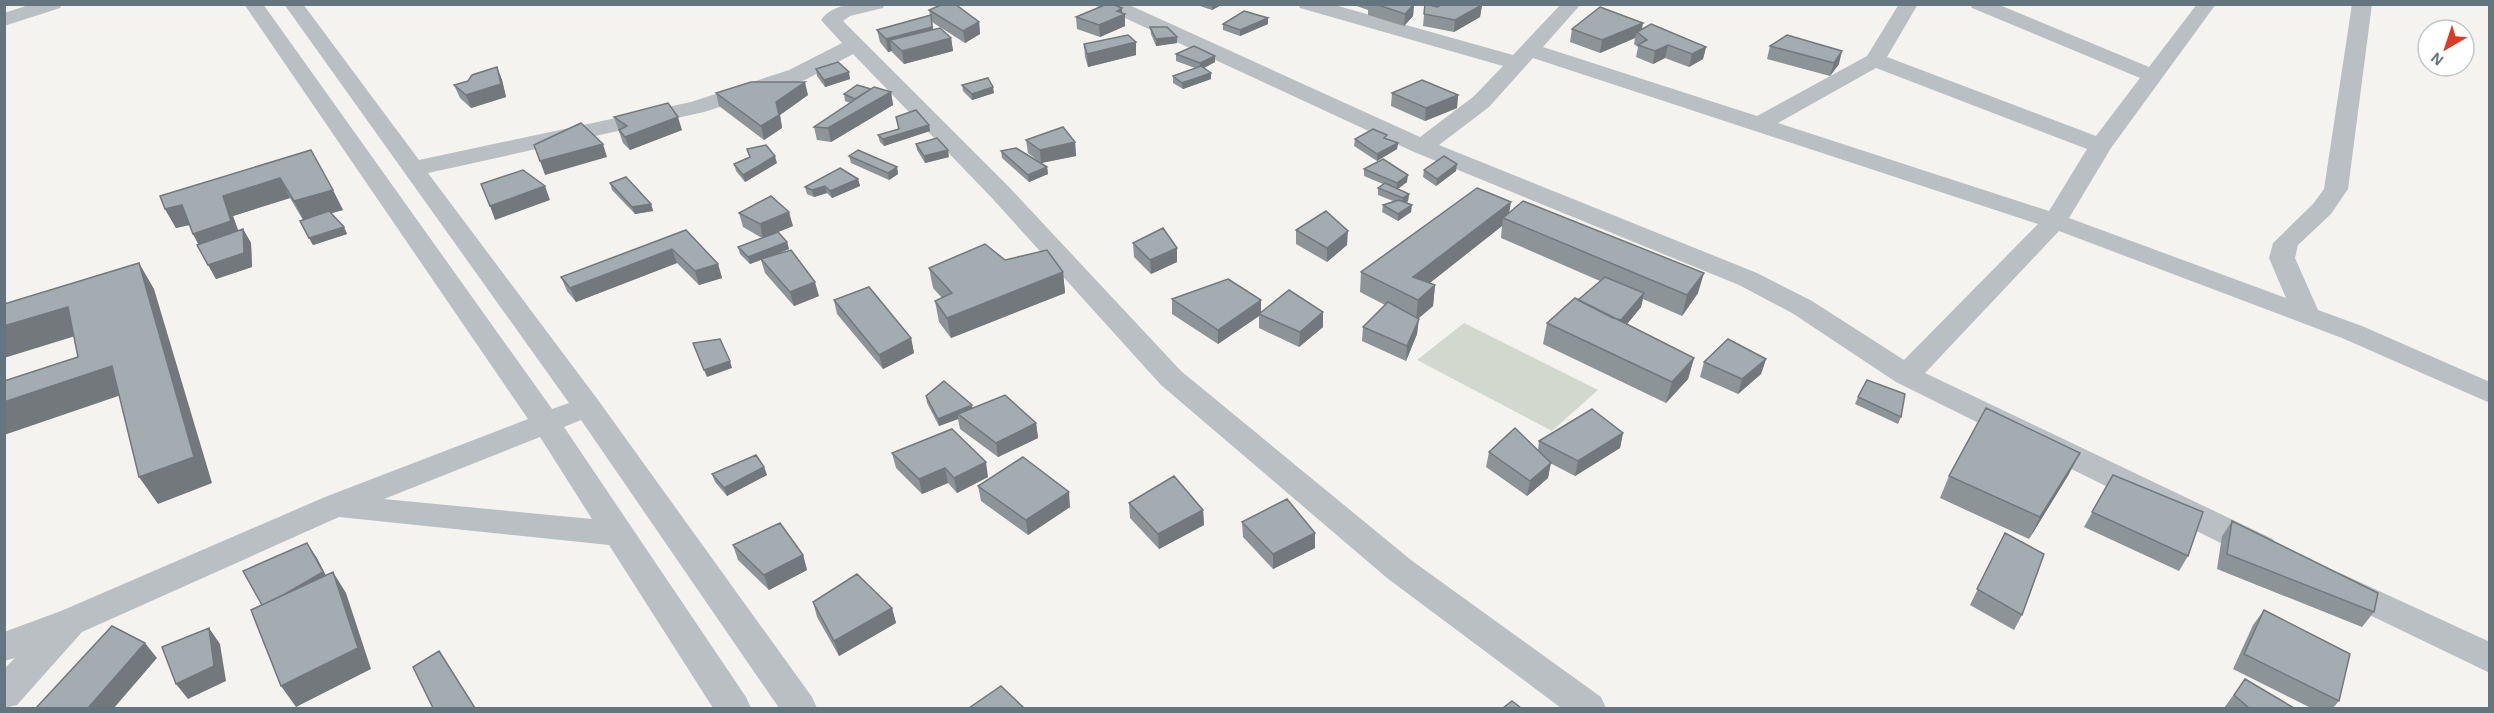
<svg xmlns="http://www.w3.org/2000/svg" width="2494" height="713" font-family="'Alegreya Sans',sans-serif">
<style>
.green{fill:#d3d8cf}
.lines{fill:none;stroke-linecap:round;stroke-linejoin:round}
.minor{fill:#b9bfc2;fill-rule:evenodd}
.wall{fill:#8c9497}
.shaded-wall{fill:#72787b}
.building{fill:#a3acb0;stroke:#72787b;stroke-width:1.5}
</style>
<rect width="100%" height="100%" fill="#f4f3ef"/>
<path class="green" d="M1464 323 1598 390 1552 431 1417 360Z"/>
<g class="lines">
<path class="minor" d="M32 4H62L60 8 4 26V13Z
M244 4H263L552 409 569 403 284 4H303L419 160 691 102 789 70 842 43 821 20C835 0 864 4 885 4L883 8 850 16 843 21 1009 187 1181 371 1411 560 1601 697 1606 708H1561L1387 578 1161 385 991 197 853 54 805 80 704 112 428 173 598 400 812 697 817 708H779L581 420 564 427 746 697 751 708H713L609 545 339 517 82 632 17 705 4 708V669L15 658 4 661V632L61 611 325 497 528 419ZM540 437 592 519 384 499Z
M1096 4H1127L1420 137 1473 97 1503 66 1300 8 1298 4H1331L1513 55 1561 4H1581L1543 47 1757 116 1867 56 1899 4H1918L1887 57 2096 136 2140 78 1972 8 1970 4H1997L2149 67 2197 4H2216L2111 148 2069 218 2286 298 2269 258 2273 243 2313 204 2324 189 2352 4H2372L2348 189 2331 214 2298 245 2295 258 2318 310 2362 326 2490 382V403L2342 338 2059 231 1925 373 2273 539 2278 548 2273 557 2261 560 2249 557 1896 382 1792 313 1739 285 1414 152 1112 12 1098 8ZM1533 58 2038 224 1904 360 1812 301 1757 273 1439 145 1489 107ZM1876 68 2087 149 2049 211 1778 123Z
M2340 573 2490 642V673L2328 595 2323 586 2328 577Z"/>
</g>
<path class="wall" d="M1194 4H1223L1212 10Z
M1351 4H1414L1413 16 1404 26 1368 15V10Z
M1425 4 1437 7 1482 5 1480 17 1454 32 1423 26Z
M929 10 979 22 980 34 965 43 932 22 933 29 951 38 953 51 904 64 892 52V51L888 52 880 42 877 30 930 15Z
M1122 13 1125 26 1100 37 1077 29 1076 17Z
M1223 24H1268L1240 36 1223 30Z
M1150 27 1177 37V43L1156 46 1151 34Z
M1572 29H1642L1706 47 1703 59 1689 67 1665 58 1653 64 1636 57 1638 47 1634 44 1635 38 1600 53 1570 42Z
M1136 42V55L1088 67 1085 57 1084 44Z
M1770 46 1839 64 1830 76 1767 59Z
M1176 54 1215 56V62L1204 68 1211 73V79L1183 89 1173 83V76L1195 68 1176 61Z
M497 67 502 80 506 97 471 108 460 98 454 85 468 81Z
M816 69 850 79 825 87 817 76Z
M962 85 994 93 972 100 963 91Z
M871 89 891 92 893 105 831 142 817 140 814 127 850 103 845 101 844 94Z
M716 93 808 95 780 115 782 128 764 140 719 106Z
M1392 93 1458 95 1457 108 1425 121 1391 106Z
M614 117 682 130 630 150 623 143Z
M929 125 930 131 884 146 880 142 878 135Z
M1355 139H1387L1398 143 1397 149 1377 161 1354 146Z
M1026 140 1075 142 1076 156 1041 163 1047 167 1048 174 1029 182 1002 158 1001 151 1041 163 1028 153Z
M916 144 949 157 925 163 917 150Z
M311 150 343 210 331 213 344 227 347 234 313 245 300 221 303 220 290 198 233 216 238 231 243 229 251 243 252 267 216 279 193 234 190 225 176 228 165 209Z
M849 156 897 167 898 174 889 180 851 163Z
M777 163 745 182 736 171 734 164Z
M1364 169 1407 182 1398 189 1409 194 1408 201 1406 203 1411 212 1398 221 1382 212 1383 205 1393 201 1378 195V188L1383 184 1364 176Z
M1424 170 1456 171 1436 186 1423 177Z
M858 179 860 186 832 198 827 193 814 197 807 194 805 187Z
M610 183 651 204 653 211 635 214 612 190Z
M739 213 793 226 778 232 787 242 789 249 775 255 819 296 794 306 765 273 761 260 750 264 740 254 738 247 762 238 743 227Z
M1509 213 1698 293 1682 316 1643 299 1641 307 1627 324 1694 358 1688 379 1666 403 1543 344 1547 323 1578 300 1600 281 1501 238 1502 226 1429 283 1435 285 1433 306 1418 319 1417 334 1406 361 1362 341 1363 327 1385 305 1360 292 1361 272Z
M686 230 718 264 722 278 699 285 677 263 576 302 567 291 561 277Z
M1296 230 1347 245 1327 262 1296 244Z
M1133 243 1177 262 1151 274 1134 257Z
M1005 260 1063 272 1065 293 951 338 939 322 935 301 942 298 933 288 929 268Z
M1172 299 1261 312 1323 327 1299 347 1259 328V316L1218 344 1172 314Z
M834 300 911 338 914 353 883 369 837 314Z
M1766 359 1761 374 1738 394 1700 377 1704 362Z
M926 396 972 408 1036 423 1038 438 998 457 960 429 958 419 939 426 927 403Z
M1858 397 1901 417 1898 424 1855 404Z
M1623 433 1620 448 1575 476 1550 463 1548 478 1527 496 1486 467 1489 452 1538 450 1539 441Z
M892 453 988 477 957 493 948 483 922 494 896 468Z
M764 467 767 475 727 496 715 482 712 474Z
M2069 474 2029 539 1940 498 1949 476Z
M2113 475 2188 556 2179 571 2084 527Z
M978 486 1070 507 1028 535 981 501Z
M1129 503 1203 510 1204 525 1159 549 1130 518Z
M2232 521 2374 612 2362 627 2217 569 2222 536Z
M1242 522 1315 533V548L1273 569 1243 537Z
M2005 533 2022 615 2014 630 1970 605Z
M733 545 803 555 807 570 769 590 738 560Z
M813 602 892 608 896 623 839 656 817 617Z
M2264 610 2339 701 2333 708H2311L2233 669 2253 625Z
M2245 679 2294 708H2224Z"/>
<path class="shaded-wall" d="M1212 4H1223L1212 10Z
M1414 4 1413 16 1404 26 1405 14Z
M1482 5 1480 17 1454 32 1455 20Z
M1122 8V15L1125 14V26L1100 37 1099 25Z
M931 15 934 39 890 40 892 51 888 52 886 39Z
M1268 18V24L1240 36V30Z
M979 22 980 34 965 43 963 31Z
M1643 23 1641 35 1637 32 1635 38 1600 53 1602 40Z
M1177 37V43L1156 46V39Z
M951 38 953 51 904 64 902 51Z
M1136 42V55L1088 67 1087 54Z
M1668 45 1665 58 1653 64 1655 51Z
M1706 47 1703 59 1689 67 1692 54Z
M1842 51 1839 64 1830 76 1834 63Z
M1215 56V62L1200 70V63Z
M497 67 502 80 506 97 471 108 466 95Z
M849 72 850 79 825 87 824 80Z
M1211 73V79L1183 89 1182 83Z
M805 82 808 95 780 115 782 128 764 140 761 126 776 102Z
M993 87 994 93 972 100V94Z
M891 92 893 105 831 142 828 128Z
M1458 95 1457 108 1425 121 1426 108Z
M678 117 682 130 630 150 625 137Z
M929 125 930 131 884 146 883 139Z
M1075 142 1076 156 1041 163 1040 150Z
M1398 143 1397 149 1377 161V154Z
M603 144 607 157 545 175 540 161Z
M948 150 949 157 925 163 924 156Z
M775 156 777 163 745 182 743 175Z
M1457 164 1456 171 1436 186 1437 179Z
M897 167 898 174 889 180 888 173Z
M1047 167 1048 174 1029 182 1028 175Z
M1408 175 1407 182 1396 190 1397 183Z
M280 178 290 198 233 216 242 241 204 254 193 234 223 196Z
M858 179 860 186 832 198 830 191Z
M545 186 550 200 495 220 490 206Z
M825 186 827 193 814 197 812 190Z
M333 190 343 210 304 221 294 201Z
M1409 194 1408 201 1403 206V198Z
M1511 202 1508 220 1503 218 1502 226 1411 298 1413 277Z
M651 204 653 211 635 214 632 207Z
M182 205 193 224 176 228 165 209Z
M1412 205 1411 212 1398 221V214Z
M789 212 793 226 763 238 760 224Z
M344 227 347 234 313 245 309 238Z
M243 229 251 243 252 267 216 279 208 265Z
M1348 231 1347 245 1327 262V248Z
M787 242 789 249 750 264 748 257Z
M1177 248V262L1151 274 1150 260Z
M672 249 677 263 576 302 570 288Z
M139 263 154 289 212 483 158 504 139 477Z
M718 264 722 278 699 285 695 271Z
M1063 272 1065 293 951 338 947 318Z
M1704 273 1698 293 1682 316 1687 295Z
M815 282 819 296 794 306 790 292Z
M1435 285 1433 306 1416 320 1418 300Z
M1644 293 1641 307 1618 335 1621 320Z
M1261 300V315L1259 314V316L1218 344V330Z
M68 307 85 333 4 358V326Z
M1323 312V327L1299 347 1300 332Z
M1419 319 1417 334 1406 361 1407 346Z
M911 338 914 353 883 369 879 355Z
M1694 358 1688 379 1666 403 1672 382Z
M1766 359 1761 374 1738 394 1742 379Z
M730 361 732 368 707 377 704 370Z
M112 366 130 392 4 435V402Z
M972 405 973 413 958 414V419L939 426 938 419Z
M1036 423 1038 438 998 457 996 443Z
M1623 433 1620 448 1575 476 1578 461Z
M2080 453 2069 474 2029 539 2040 517Z
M986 462 988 477 957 493 954 478Z
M1551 463 1548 478 1527 496 1530 481Z
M764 467 767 475 727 496 724 488Z
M945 468 948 483 922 494 919 479Z
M1069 492 1070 507 1028 535 1026 520Z
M1203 510 1204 525 1159 549 1158 534Z
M1315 533V548L1273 569V554Z
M307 543 317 558 332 587 273 622Z
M803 555 807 570 769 590 764 575Z
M333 572 346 593 371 669 296 707 281 686Z
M892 608 896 623 839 656 834 641Z
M209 628 220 644 226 681 188 699 176 684Z
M145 643 157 658 114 708H88Z"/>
<path class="building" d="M943 4H955L979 22 963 31 929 10Z
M1107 4H1112L1122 8 1117 11 1125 14 1099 25 1076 17Z
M1375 4H1414L1405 14Z
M1425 4 1437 7 1443 4 1482 5 1455 20 1424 14Z
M1600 7 1643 23 1602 40 1572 29Z
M1244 11 1268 18 1240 30 1223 24Z
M931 15 932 27 886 39 877 30Z
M1651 24 1706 47 1692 54 1668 45 1655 51 1638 45 1647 40 1637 32Z
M1150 27H1167L1177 37 1156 39Z
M940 28 951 38 902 51 890 40Z
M1128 35 1136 42 1087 54 1084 44Z
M1787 35 1842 51 1834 63 1770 46Z
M1194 46 1215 56 1200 63 1176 54Z
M838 62 849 72 824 80 816 69Z
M1201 66 1211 73 1182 83 1173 76Z
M497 67 501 84 466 95 454 85 468 81 472 75Z
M988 78 993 87 972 94 962 85Z
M1422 80 1458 95 1426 108 1392 93Z
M751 82H805L776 102 779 115 761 126 716 93Z
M857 85 871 89 855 99 844 94Z
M874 87 891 92 828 128 814 127Z
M668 103 678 117 625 137 619 130 627 126 614 117Z
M916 110 929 125 883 139 878 135 899 129 896 117Z
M581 123 603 144 540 161 534 145Z
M1063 127 1075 142 1040 150 1026 140Z
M1373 129 1387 135 1384 138 1398 143 1377 154 1355 139Z
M937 138 948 150 924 156 916 144Z
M766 145 775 156 743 175 734 164 750 157 747 149Z
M1016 148 1047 167 1028 175 1001 151Z
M311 150 333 190 294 201 280 178 223 196 231 221 193 234 182 205 165 209 160 196Z
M858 150 897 167 888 173 849 156Z
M1444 156 1457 164 1437 179 1424 170Z
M1383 159 1408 175 1397 183 1364 169Z
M840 168 858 179 830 191 825 186 812 190 805 187Z
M523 170 545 186 490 206 481 184Z
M626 177 651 204 632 207 610 183Z
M1385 183 1409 194 1403 198 1378 188Z
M1477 188 1511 202 1413 277 1435 285 1418 300 1361 272Z
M771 196 789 212 760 224 739 213Z
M1399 200 1412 205 1398 214 1383 205Z
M1523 201 1704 273 1687 295 1503 218Z
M329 211 344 227 309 238 300 221Z
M1326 211 1348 231 1327 248 1296 230Z
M1163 228 1177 248 1150 260 1133 243Z
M243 229 244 253 208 265 197 245Z
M686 230 718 264 695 271 672 249 570 288 561 277Z
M778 232 787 242 748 257 738 247Z
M985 244 1005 260 1047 250 1063 272 947 318 935 301 952 293 929 268Z
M791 250 815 282 790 292 761 259Z
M139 263 194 457 139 477 112 366 4 402V381L78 357 68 307 4 326V304Z
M1605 277 1644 293 1621 320 1613 318 1578 300Z
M1228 279 1261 300 1218 330 1172 299Z
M869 287 911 338 879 355 834 300Z
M1289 290 1323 312 1300 332 1259 314Z
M1575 298 1694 358 1672 382 1547 323Z
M1388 302 1419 319 1407 346 1363 327Z
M720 339 730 361 704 370 693 343Z
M1728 339 1766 359 1742 379 1704 362Z
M1867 380 1905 394 1901 417 1858 397Z
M944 381 972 405 938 419 926 396Z
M1005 395 1036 423 996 443 958 414Z
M1986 408 2080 453 2040 517 1949 476Z
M1592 409 1623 433 1578 461 1539 441Z
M1515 428 1551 463 1530 481 1489 452Z
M952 429 986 462 954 478 945 468 919 479 892 453Z
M756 455 764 467 724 488 712 474Z
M1023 457 1069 492 1026 520 978 486Z
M2113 475 2203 512 2188 556 2092 512Z
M1174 476 1203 510 1158 534 1129 503Z
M1287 499 1315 533 1273 554 1242 522Z
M2232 521 2378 593 2374 612 2227 554Z
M780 523 803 555 764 575 733 545Z
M2005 533 2044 554 2022 615 1977 589Z
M307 543 323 572 285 594 262 605 243 571Z
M333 572 358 648 281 686 251 610Z
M857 574 892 608 834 641 813 602Z
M2264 610 2350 654 2339 701 2244 654Z
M112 626 145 643 88 708H36Z
M209 628 214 666 176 684 162 647Z
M439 651 475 708H433L413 667Z
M2245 679 2294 708H2249L2234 695Z
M1001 686 1024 708H969Z
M1512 701 1521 708H1503Z"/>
<rect width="2494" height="713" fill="none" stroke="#637680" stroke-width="12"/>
<g transform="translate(2446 48) rotate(219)"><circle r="28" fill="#ffffff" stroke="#c1c8cc" stroke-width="1.5"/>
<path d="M0-4.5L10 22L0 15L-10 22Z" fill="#de3a25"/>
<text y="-9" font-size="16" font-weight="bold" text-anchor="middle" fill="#637680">N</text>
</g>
</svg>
